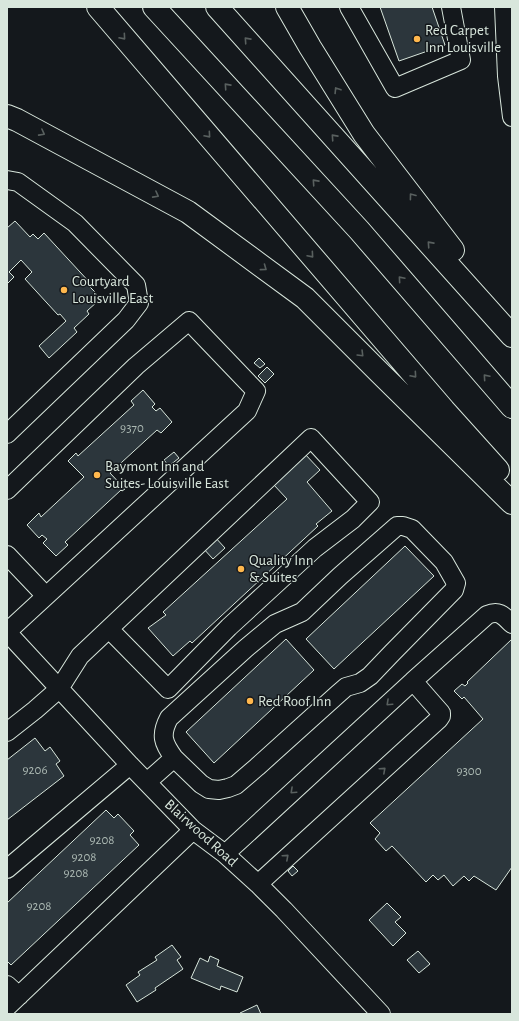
<svg xmlns="http://www.w3.org/2000/svg" width="519" height="1021" font-family="'Alegreya Sans',sans-serif">
<style>
.building{fill:#2c363c;stroke:#d8e6dc}
.lines{fill:none;stroke-linecap:round;stroke-linejoin:round}
.minor-casing{stroke:#d8e6dc;stroke-width:20}
.highway-casing{stroke:#d8e6dc;stroke-width:24}
.minor{stroke:#14181c;stroke-width:18}
.highway{stroke:#14181c;stroke-width:22}
.oneway{stroke:#59605f}
.poi-dot{fill:#ffb74d;stroke:#14181c;stroke-width:1.5}
.labels{text-anchor:middle;dominant-baseline:central;stroke-width:3;stroke-linejoin:round;paint-order:stroke}
.number-label{font-size:13px;fill:#adbab4}
.poi-label{font-size:15px;fill:#d8e6dc;stroke:#14181c;text-anchor:start}
.street-label{font-size:15px;fill:#d8e6dc;stroke:#14181c}
</style>
<rect width="100%" height="100%" fill="#14181c"/>
<path class="building" d="M380 7H432L445 45 399 61Z
M15 221 30 237 33 234 38 239 44 233 92 285 90 287 97 294 94 296 98 301 87 311 89 314 74 328 77 332 49 358 39 346 66 321 60 314 58 315 25 279 32 272 21 260 9 272 14 277 7 284V228Z
M259 358 265 364 260 368 254 363Z
M267 367 274 374 265 383 258 376Z
M143 390 155 404 152 407 156 411 160 408 172 422 161 433 157 430 110 473 125 489 122 491 121 490 65 542 68 545 56 556 43 543 47 539 42 535 39 538 27 525 39 513 41 517 84 477 68 461 76 453 78 456 134 405 131 401Z
M174 452 179 458 169 466 164 460Z
M304 453 320 470 307 482 332 511 316 524 318 526 192 643 190 641 173 656 148 628 166 615 163 612 287 499 273 484Z
M214 536 225 548 213 559 202 547Z
M405 546 434 576 334 669 306 639Z
M286 639 314 670 214 763 186 732Z
M512 639V867L496 890 474 876 469 881 464 876 453 886 444 875 438 880 433 875 426 882 392 846 386 851 375 839 380 833 370 823 483 719 464 697 462 699 454 691 462 684 465 686 468 683 467 682Z
M35 738 45 751 50 747 60 761 56 764 64 776 7 820V760Z
M106 810 114 818 118 814 134 831 130 835 139 845 11 965 7 961V903Z
M293 866 298 871 292 876 288 871Z
M387 903 401 917 395 922 406 933 393 946 369 920Z
M172 945 181 957 177 960 183 969 155 988 156 990 137 1002 126 985 140 975 138 972 157 960 155 957Z
M418 951 430 964 419 973 407 960Z
M210 956 219 960 217 966 243 977 237 992 221 986 220 990 191 978 200 958 208 962Z
M257 1005 261 1014H241L240 1013Z"/>
<g class="lines">
<defs>
<path id="minor" d="M349 7 395 88 461 60 451 7
M504 7 507 76 512 117
M7 180 18 182 75 223 136 285 139 303 126 320 7 434
M7 490 136 366 189 321 256 391 247 411 7 632
M7 555 46 596
M7 632 130 765 193 830 225 854 258 884 284 910 381 1014
M413 681 487 615C499 610 503 615 512 624
M7 732 35 710 59 689 80 656 311 438 370 502 353 519 315 548 229 627 168 689 109 629
M147 782 174 758 201 784 209 789 219 790 228 788 236 785 257 767 338 694 346 687 360 683 370 676 392 653 454 590 456 583 444 562 412 529 403 526H397L340 576 302 612 275 624 245 649 169 718C160 735 163 743 174 758
M225 854 413 681 441 713V716L439 719 258 884
M7 869 130 765
M7 985 19 996
M7 1007 193 830"/>
<path id="highway" d="M98 7 444 410 498 470
M154 7 359 230 512 407
M217 7 512 336
M287 7 310 47 364 134 453 250
M7 116 17 120 188 212 305 298 379 372 512 503"/>
</defs>
<use href="#minor" class="minor-casing"/>
<use href="#highway" class="highway-casing"/>
<use href="#minor" class="minor"/>
<use href="#highway" class="highway"/>
</g>
<defs><path id="oneway-chevron" d="M-2-3.5L2.5 0L-2 3.5" fill="none" stroke-width="1.6" stroke-linecap="round" stroke-linejoin="round"/></defs>
<g class="oneway">
<use href="#oneway-chevron" transform="translate(123 37) rotate(49)"/>
<use href="#oneway-chevron" transform="translate(247 40) rotate(-132)"/>
<use href="#oneway-chevron" transform="translate(227 86) rotate(-132)"/>
<use href="#oneway-chevron" transform="translate(337 90) rotate(-122)"/>
<use href="#oneway-chevron" transform="translate(42 133) rotate(28)"/>
<use href="#oneway-chevron" transform="translate(208 135) rotate(49)"/>
<use href="#oneway-chevron" transform="translate(334 137) rotate(-132)"/>
<use href="#oneway-chevron" transform="translate(315 182) rotate(-132)"/>
<use href="#oneway-chevron" transform="translate(156 195) rotate(28)"/>
<use href="#oneway-chevron" transform="translate(412 196) rotate(-127)"/>
<use href="#oneway-chevron" transform="translate(430 244) rotate(-132)"/>
<use href="#oneway-chevron" transform="translate(311 255) rotate(49)"/>
<use href="#oneway-chevron" transform="translate(264 268) rotate(36)"/>
<use href="#oneway-chevron" transform="translate(401 279) rotate(-131)"/>
<use href="#oneway-chevron" transform="translate(361 354) rotate(45)"/>
<use href="#oneway-chevron" transform="translate(414 375) rotate(49)"/>
<use href="#oneway-chevron" transform="translate(486 377) rotate(-131)"/>
<use href="#oneway-chevron" transform="translate(389 703) rotate(137)"/>
<use href="#oneway-chevron" transform="translate(383 770) rotate(-42)"/>
<use href="#oneway-chevron" transform="translate(293 791) rotate(137)"/>
<use href="#oneway-chevron" transform="translate(286 857) rotate(-42)"/>
</g>
<g class="poi-dot">
<circle cx="417" cy="39" r="4"/>
<circle cx="64" cy="290" r="4"/>
<circle cx="97" cy="475" r="4"/>
<circle cx="241" cy="569" r="4"/>
<circle cx="250" cy="701" r="4"/>
</g>
<g class="labels">
<g class="number-label">
<text x="132" y="428">9370</text>
<text x="35" y="770">9206</text>
<text x="469" y="771">9300</text>
<text x="102" y="840">9208</text>
<text x="84" y="857">9208</text>
<text x="76" y="873">9208</text>
<text x="39" y="906">9208</text>
</g>
<g class="poi-label">
<text x="425" y="30">Red Carpet<tspan x="425" dy="17">Inn Louisville</tspan></text>
<text x="72" y="281">Courtyard<tspan x="72" dy="17">Louisville East</tspan></text>
<text x="105" y="466">Baymont Inn and<tspan x="105" dy="17">Suites- Louisville East</tspan></text>
<text x="249" y="560">Quality Inn<tspan x="249" dy="17">&amp; Suites</tspan></text>
<text x="258" y="701">Red Roof Inn</text>
</g>
<g class="street-label">
<text transform="translate(201 833) rotate(42)">Blairwood Road</text>
</g>
</g>
<rect width="519" height="1021" fill="none" stroke="#d8e6dc" stroke-width="16"/>
</svg>
